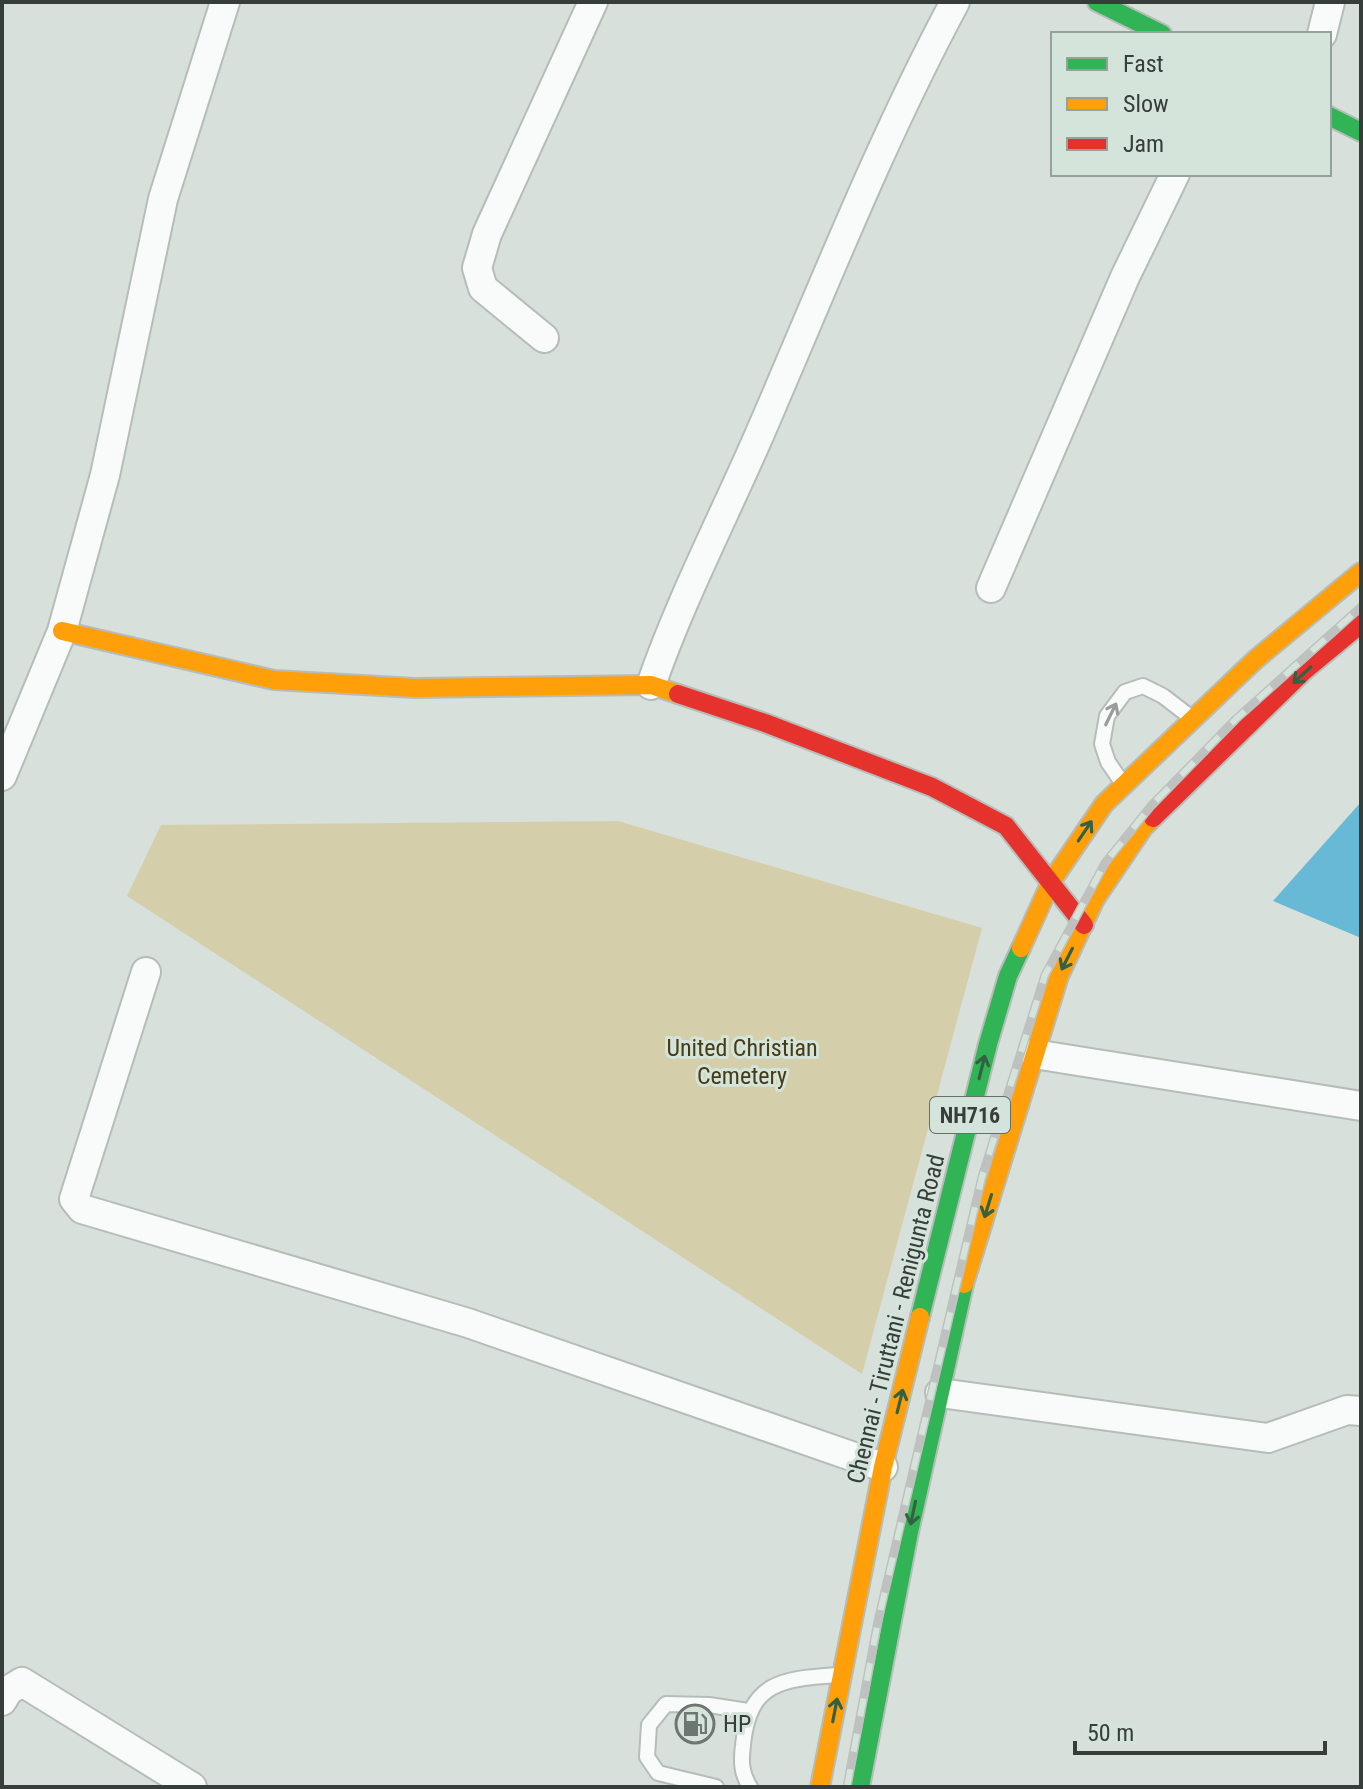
<svg xmlns="http://www.w3.org/2000/svg" width="1363" height="1789" font-family="'Roboto Condensed',sans-serif">
<style>
.green{fill:#d5ceab}
.water{fill:#67b9d6}
.lines{fill:none;stroke-linecap:round;stroke-linejoin:round}
.lane-casing{stroke:#b6bdb9;stroke-width:18}
.street-casing{stroke:#b6bdb9;stroke-width:32}
.fast-casing{stroke:#b6bdb9;stroke-width:22}
.slow-casing{stroke:#b6bdb9;stroke-width:22}
.jam-casing{stroke:#b6bdb9;stroke-width:22}
.lane{stroke:#f9fafa;stroke-width:14}
.street{stroke:#f9fafa;stroke-width:28}
.fast{stroke:#30b455;stroke-width:18}
.slow{stroke:#ff9f0a;stroke-width:18}
.jam{stroke:#e5322d;stroke-width:18}
.rail-casing{stroke:#bfc1c0;stroke-width:9}
.rail{stroke:#d4e4da;stroke-width:6;stroke-dasharray:18;stroke-linecap:butt}
.oneway{stroke:#356142}
.oneway2{stroke:#989c9a}
.labels{text-anchor:middle;dominant-baseline:central;stroke-width:6;stroke-linejoin:round;paint-order:stroke}
.shield{fill:#d4e4da;stroke:#666f6a;stroke-width:2}
.shield-label{font-size:22px;font-weight:bold;fill:#373d3a}
.park-label{font-size:24px;fill:#473b14;stroke:#d4e4da}
.street-label{font-size:24px;fill:#373d3a;stroke:#d4e4da}
.poi-label{font-size:24px;fill:#373d3a;stroke:#d4e4da;text-anchor:start}
</style>
<rect width="100%" height="100%" fill="#d8e0db"/>
<path class="green" d="M618 821 982 928 862 1374 127 896 161 825Z"/>
<path class="water" d="M1361 802V938L1273 901Z"/>
<g class="lines">
<defs>
<path id="lane" d="M1121 781 1108 762 1102 744 1107 716 1125 692 1143 686 1163 696 1189 716
M716 1787 658 1773 647 1757 649 1725 666 1704 709 1705 748 1711
M750 1787C741 1773 741 1761 743 1745 749 1682 781 1679 837 1675"/>
<path id="street" d="M1322 34 1330 2
M544 338 483 288 477 268 487 234 593 2
M991 588 1125 277 1175 174
M651 685C683 593 729 507 767 417 827 278 883 136 955 2
M2 776 62 631 105 475 163 199 225 2
M146 972 74 1199 82 1209 468 1323 883 1467
M1034 1054 1361 1106
M940 1393 1268 1438 1347 1410 1361 1411
M2 1701 9 1690 22 1682 192 1787"/>
<path id="fast" d="M1097 2 1162 34
M1329 116 1361 132
M920 1317 988 1044 1008 976 1021 948
M860 1787 909 1532 964 1284"/>
<path id="slow" d="M62 631 274 680 415 688 651 685 678 694
M1021 948 1051 882 1104 804 1255 660 1361 572
M964 1284 1059 976 1095 899 1143 828 1153 818
M820 1787 883 1467 920 1317"/>
<path id="jam" d="M678 694 765 723 932 787 1006 826 1084 925
M1153 818 1304 671 1361 624"/>
</defs>
<use href="#lane" class="lane-casing"/>
<use href="#street" class="street-casing"/>
<use href="#fast" class="fast-casing"/>
<use href="#slow" class="slow-casing"/>
<use href="#jam" class="jam-casing"/>
<use href="#lane" class="lane"/>
<use href="#street" class="street"/>
<use href="#fast" class="fast"/>
<use href="#slow" class="slow"/>
<use href="#jam" class="jam"/>
<defs>
<path id="rail" d="M847 1787 878 1621 982 1177 1045 975 1105 863 1151 806 1236 719 1361 607"/>
</defs>
<use href="#rail" class="rail-casing"/>
<use href="#rail" class="rail"/>
</g>
<defs><path id="oneway-shaft" d="M-6 0H5M1.5-3L5.5 0L1.5 3" fill="none" stroke-width="1.6" stroke-linecap="round" stroke-linejoin="round" transform="scale(2)"/></defs>
<g class="oneway">
<use href="#oneway-shaft" transform="translate(1302 675) rotate(137)"/>
<use href="#oneway-shaft" transform="translate(1085 831) rotate(-56)"/>
<use href="#oneway-shaft" transform="translate(1067 959) rotate(117)"/>
<use href="#oneway-shaft" transform="translate(982 1067) rotate(-76)"/>
<use href="#oneway-shaft" transform="translate(988 1206) rotate(107)"/>
<use href="#oneway-shaft" transform="translate(900 1401) rotate(-76)"/>
<use href="#oneway-shaft" transform="translate(913 1513) rotate(102)"/>
<use href="#oneway-shaft" transform="translate(835 1710) rotate(-79)"/>
</g>
<use class="oneway2" href="#oneway-shaft" transform="translate(1111 714) rotate(-64)"/>
<defs>
<symbol id="fuel-ring" viewBox="-11 -11 22 22"><circle r="9.5" fill="#d4e4da" stroke="#6f7672" stroke-width="1.5"/><path d="M-5.5-6h7V0h2V4h1.3V-2.5L3-4.5l.8-.8L6-3V5H2.5V1h-1V6h-7ZM-4.2-4.7v3.2H.2V-4.7Z" fill="#6f7672"/></symbol>
</defs>
<g fill-rule="evenodd">
<use href="#fuel-ring" x="673" y="1702" width="44" height="44"/>
</g>
<g class="labels">
<rect class="shield" x="930" y="1097" width="80" height="36" rx="6"/>
<g class="shield-label">
<text x="970" y="1115">NH716</text>
</g>
<g class="park-label">
<text x="742" y="1048">United Christian<tspan x="742" dy="28">Cemetery</tspan></text>
</g>
<g class="street-label">
<text transform="translate(896 1319) rotate(-76)">Chennai - Tiruttani - Renigunta Road</text>
</g>
<g class="poi-label">
<text x="723" y="1724">HP</text>
</g>
</g>
<rect width="1363" height="1789" fill="none" stroke="#373d3a" stroke-width="8"/>
<rect x="1051" y="32" width="280" height="144" fill="#d4e4da" stroke="#95a19a" stroke-width="2"/>
<rect x="1067" y="58" width="40" height="12" fill="#30b455" stroke="#95a19a" stroke-width="2"/>
<text x="1123" y="72" font-size="24" fill="#373d3a">Fast</text>
<rect x="1067" y="98" width="40" height="12" fill="#ff9f0a" stroke="#95a19a" stroke-width="2"/>
<text x="1123" y="112" font-size="24" fill="#373d3a">Slow</text>
<rect x="1067" y="138" width="40" height="12" fill="#e5322d" stroke="#95a19a" stroke-width="2"/>
<text x="1123" y="152" font-size="24" fill="#373d3a">Jam</text>
<path d="M1075 1741v12h250v-12" fill="none" stroke="#373d3a" stroke-width="4"/>
<text x="1087" y="1741" font-size="24" fill="#373d3a" stroke="#d4e4da" stroke-width="6" paint-order="stroke">50 m</text>
</svg>
